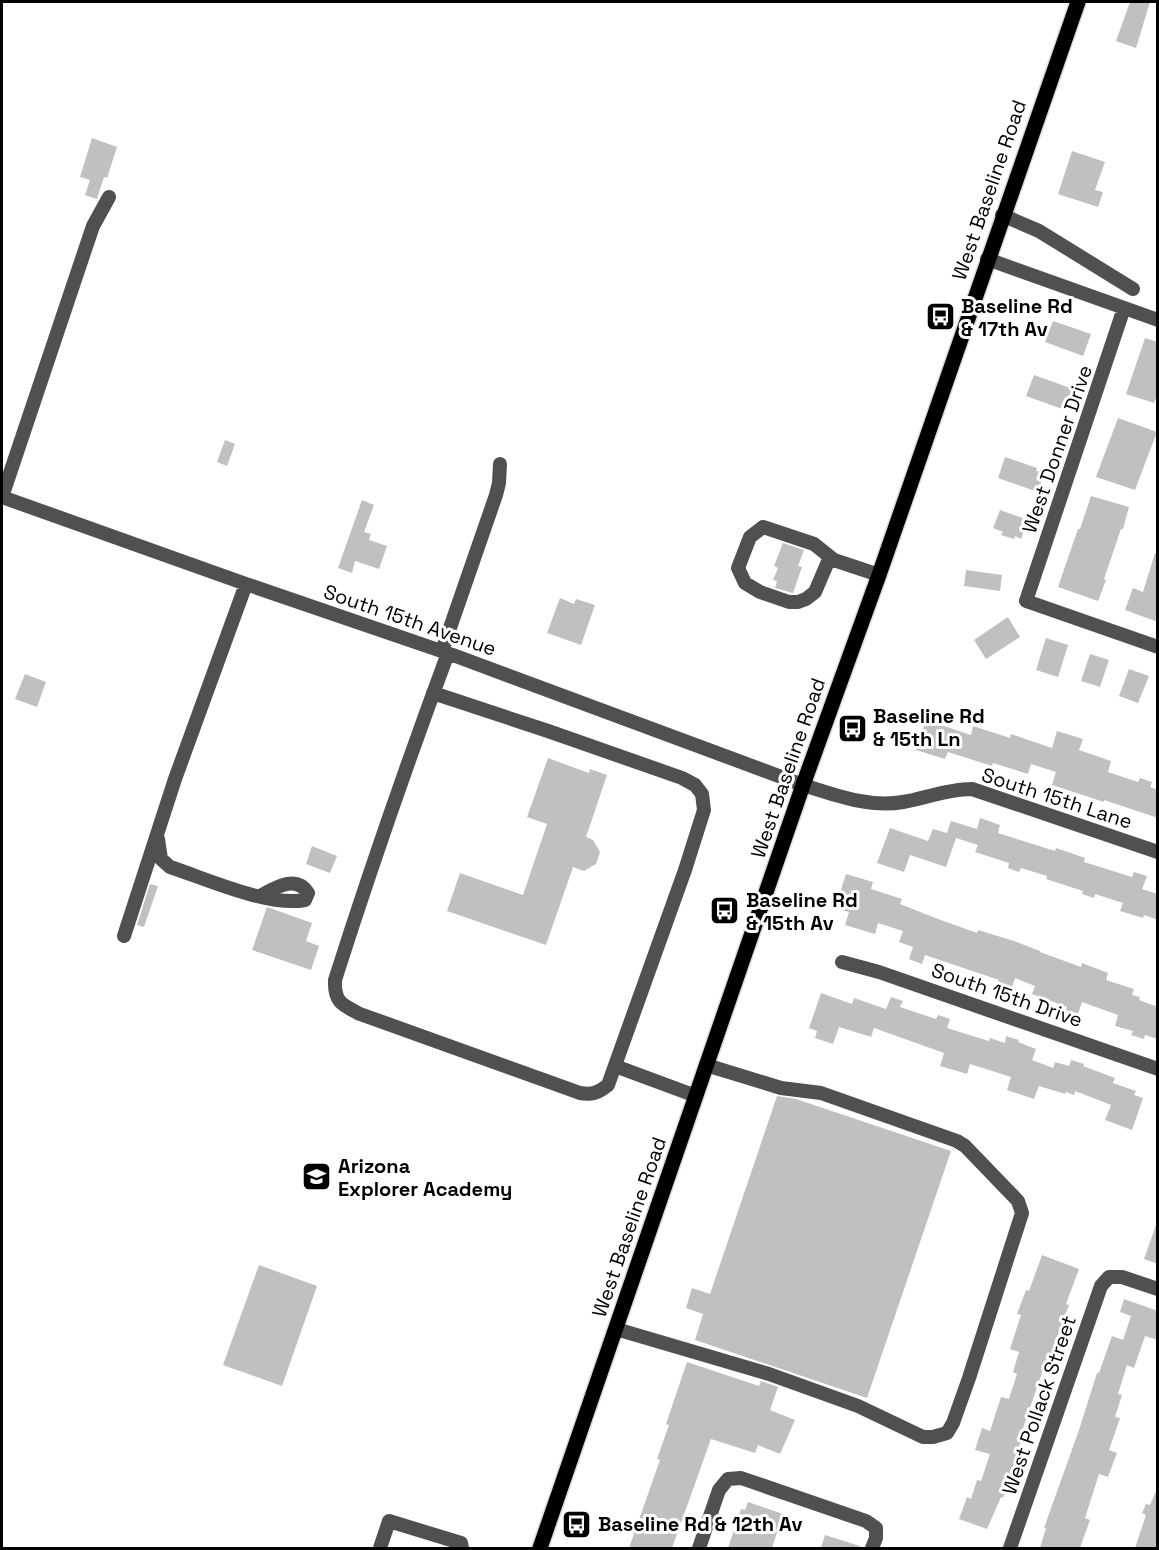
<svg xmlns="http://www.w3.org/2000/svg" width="1159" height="1550" font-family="'Space Grotesk',sans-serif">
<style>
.building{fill:#c0c0c0}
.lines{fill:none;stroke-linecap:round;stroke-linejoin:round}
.major-casing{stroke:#dbdbdb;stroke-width:18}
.minor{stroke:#505050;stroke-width:14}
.major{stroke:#000;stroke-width:15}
.labels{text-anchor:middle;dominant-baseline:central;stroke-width:6;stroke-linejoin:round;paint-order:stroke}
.street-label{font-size:20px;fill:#000;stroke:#fff}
.poi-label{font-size:20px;font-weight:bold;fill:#000;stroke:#fff;text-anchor:start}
</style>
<rect width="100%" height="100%" fill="#fff"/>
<path class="building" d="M1130 2H1150L1136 48 1116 41Z
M92 138 117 147 107 178 104 177 97 199 85 195 90 180 80 177Z
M1072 151 1105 162 1095 190 1103 192 1098 207 1058 194Z
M1053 321 1091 334 1083 356 1045 342Z
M1145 338 1158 342V393L1154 403 1126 394Z
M1034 375 1073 389 1065 410 1026 396Z
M1118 418 1157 432 1135 490 1096 477Z
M225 440 235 444 227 466 217 462Z
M1005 457 1037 468 1036 471 1042 472 1040 479 1042 480 1038 492 998 478Z
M1091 496 1129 507 1123 529H1121L1104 579 1106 580 1098 601 1058 587 1078 529H1080Z
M362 500 374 505 364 532 371 534 369 540 387 546 379 569 355 561 352 573 338 568Z
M1000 510 1028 520 1021 539 1015 536 1014 539 1001 535 1003 532 993 528Z
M783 543 804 550 798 566 802 567 793 593 775 588 777 581 773 580 778 568 774 566Z
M1155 553H1158V622L1125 610 1133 588 1143 592Z
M966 570 1002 575 1000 591 964 586Z
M560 598 574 604 576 599 595 605 581 645 547 633Z
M1008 617 1020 637 986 659 974 640Z
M1046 638 1068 645 1058 677 1036 670Z
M1090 654 1109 660 1100 687 1081 681Z
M1129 669 1149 676 1138 703 1119 696Z
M25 674 46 682 37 707 15 699Z
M926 720 971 735 973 726 1010 738 1011 734 1052 748 1057 731 1083 739 1079 750 1111 761 1108 772 1138 782 1140 778 1152 782 1150 787 1158 790V818L1104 800V802L1052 785 1056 772 1031 764 1028 774 993 763 992 766 948 752 945 759 916 750Z
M548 758 589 773 590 769 607 775 586 837 593 840 600 852 596 864 584 871 573 867 546 945 447 911 460 873 523 895 547 824 527 817Z
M980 818 1000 825 998 833 1055 851 1056 848 1071 853 1085 858 1084 862 1132 877 1134 872 1147 876 1142 889 1158 894V920L1144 915 1143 918 1120 911 1123 903 1095 894 1094 898 1082 894 1083 891 1046 879 1047 876 1021 868 1019 872 1008 868 1009 863 975 852 978 845 956 838 946 867 910 855 904 872 877 863 890 828 928 841 933 829 947 833 951 821 977 829Z
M312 846 337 856 330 873 306 864Z
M846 874 873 882 871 889 902 899 900 904 938 919 977 933 978 930 1014 941 1040 951V952L1081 967 1082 963 1108 973 1106 980 1134 989 1132 995 1140 997 1139 1000 1158 1007V1039L1145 1035 1144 1039 1131 1035 1133 1031 1115 1026 1118 1015 1082 1002 1078 1014 1066 1010 1067 1007 1032 994 1035 986 1015 978 1011 990 997 985 999 980 925 955 922 964 909 959 913 947 899 942 903 931 878 923 875 934 845 925 849 912 835 908Z
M150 884 158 886 144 927 137 925Z
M267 907 312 923 306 941 319 946 311 970 252 950Z
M821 993 852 1004 854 998 886 1009 891 997 903 1001 900 1007 936 1019 938 1015 950 1019 947 1028 989 1041 990 1038 1005 1043 1006 1036 1019 1040 1018 1042 1036 1049 1032 1060 1053 1068 1055 1062 1069 1066 1071 1060 1084 1064 1083 1066 1115 1078 1113 1083 1136 1091 1134 1095 1143 1098 1132 1130 1105 1120 1111 1105 1075 1091 1074 1095 1066 1092 1065 1094 1039 1086 1034 1099 1007 1090 1011 1077 970 1064 967 1074 940 1066 944 1053 874 1028 871 1037 839 1027 833 1044 815 1038 817 1031 809 1028Z
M777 1096 796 1099 951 1151 867 1398 695 1340 703 1314 686 1308 692 1288 710 1294Z
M1156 1225H1158V1264L1144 1259Z
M1042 1255 1079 1269 1066 1304 1069 1305 1048 1362 1046 1361 1019 1440 1021 1441 1003 1498 1001 1497 987 1529 959 1519 967 1497 971 1499 977 1480 981 1481 990 1454 975 1450 982 1428 990 1431 1001 1397 1009 1399 1017 1374 1013 1372 1019 1352 1010 1349 1021 1315 1017 1314 1026 1290 1029 1291Z
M259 1265 317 1286 282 1386 223 1365Z
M1124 1299 1158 1311V1340L1145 1336 1134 1368 1127 1365 1118 1394 1122 1395 1115 1417 1120 1418 1109 1450 1117 1453 1108 1477 1099 1474 1085 1518 1090 1520 1080 1548H1040L1046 1528H1044L1079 1430 1097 1373H1099L1112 1336 1123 1340 1131 1316 1120 1312Z
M687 1362 759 1386 761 1381 778 1387 770 1410 795 1420 780 1454 758 1445 755 1453 711 1439 672 1548H629L660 1460 657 1459 669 1425 666 1424Z
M1157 1489 1158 1548H1135L1146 1515 1142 1513 1146 1504 1150 1505Z
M748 1502 783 1514 772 1548H728L741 1509 745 1510Z
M825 1535 860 1546V1548H821Z"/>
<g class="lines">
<defs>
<path id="major" d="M540 1548 803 785 879 575 1078 2"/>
</defs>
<use href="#major" class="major-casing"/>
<path class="minor" d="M1002 215 1039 231 1133 289
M987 259 1158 320
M1124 308 1026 601 1158 647
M2 497 246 584 453 655 803 785C835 795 869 808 903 802 926 798 948 789 972 789L1158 852
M2 497 93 226 109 197
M830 557 815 592 806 599 798 602H789L760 592 745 583 738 568 750 537 763 527 814 544 834 560 879 575
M442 651 496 495 499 483 500 464
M433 693 548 731 682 778 695 785 702 794 704 810 685 870 608 1085C598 1093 592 1095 580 1093L360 1014C342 1005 334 1002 335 980 370 870 408 761 448 653
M158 839 161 859 170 867C207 879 268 907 305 900L308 893C296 874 275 888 260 896
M124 936 175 779 246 584
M842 962 879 972 1158 1069
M615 1066 696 1096
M616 1329 769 1374 858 1406 923 1437H933L947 1433 953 1423 969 1378 1022 1213 1018 1201 965 1146 957 1141 821 1093 781 1088 706 1065
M380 1548 389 1521 461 1543 462 1548
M699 1548 719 1490 728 1479 741 1478 866 1521 876 1528V1538L872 1548
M1010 1548 1101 1286 1109 1277H1122L1158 1289"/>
<use href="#major" class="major"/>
</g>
<defs>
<symbol id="bus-square" viewBox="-11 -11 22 22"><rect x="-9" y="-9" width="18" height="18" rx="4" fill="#000" stroke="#fff"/><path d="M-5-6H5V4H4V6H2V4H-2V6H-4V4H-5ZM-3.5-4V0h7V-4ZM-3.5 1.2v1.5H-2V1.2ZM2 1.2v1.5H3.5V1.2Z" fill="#fff"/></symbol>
<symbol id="school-square" viewBox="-11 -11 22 22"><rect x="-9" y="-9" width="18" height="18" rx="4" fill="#000" stroke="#fff"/><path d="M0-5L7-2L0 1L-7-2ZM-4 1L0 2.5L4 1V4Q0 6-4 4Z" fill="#fff"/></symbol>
</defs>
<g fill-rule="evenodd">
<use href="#bus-square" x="924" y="300" width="33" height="33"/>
<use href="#bus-square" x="836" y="712" width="33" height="33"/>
<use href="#bus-square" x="708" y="894" width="33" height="33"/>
<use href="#school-square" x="300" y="1160" width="33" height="33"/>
<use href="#bus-square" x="560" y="1508" width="33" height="33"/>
</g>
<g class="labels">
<g class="street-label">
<text transform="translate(989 190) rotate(-71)">West Baseline Road</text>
<text transform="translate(1057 449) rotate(-71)">West Donner Drive</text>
<text transform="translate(410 620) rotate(19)">South 15th Avenue</text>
<text transform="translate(788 768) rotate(-71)">West Baseline Road</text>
<text transform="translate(1057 798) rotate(18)">South 15th Lane</text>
<text transform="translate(1007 995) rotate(19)">South 15th Drive</text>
<text transform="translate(629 1227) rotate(-71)">West Baseline Road</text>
<text transform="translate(1039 1405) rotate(-71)">West Pollack Street</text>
</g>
<g class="poi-label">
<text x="961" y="306">Baseline Rd<tspan x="961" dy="23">&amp; 17th Av</tspan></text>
<text x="873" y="716">Baseline Rd<tspan x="873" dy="23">&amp; 15th Ln</tspan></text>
<text x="746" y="900">Baseline Rd<tspan x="746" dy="23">&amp; 15th Av</tspan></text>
<text x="338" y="1166">Arizona<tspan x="338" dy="23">Explorer Academy</tspan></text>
<text x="598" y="1524">Baseline Rd &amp; 12th Av</text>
</g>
</g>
<rect width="1159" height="1550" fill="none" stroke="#000000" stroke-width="6"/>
</svg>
